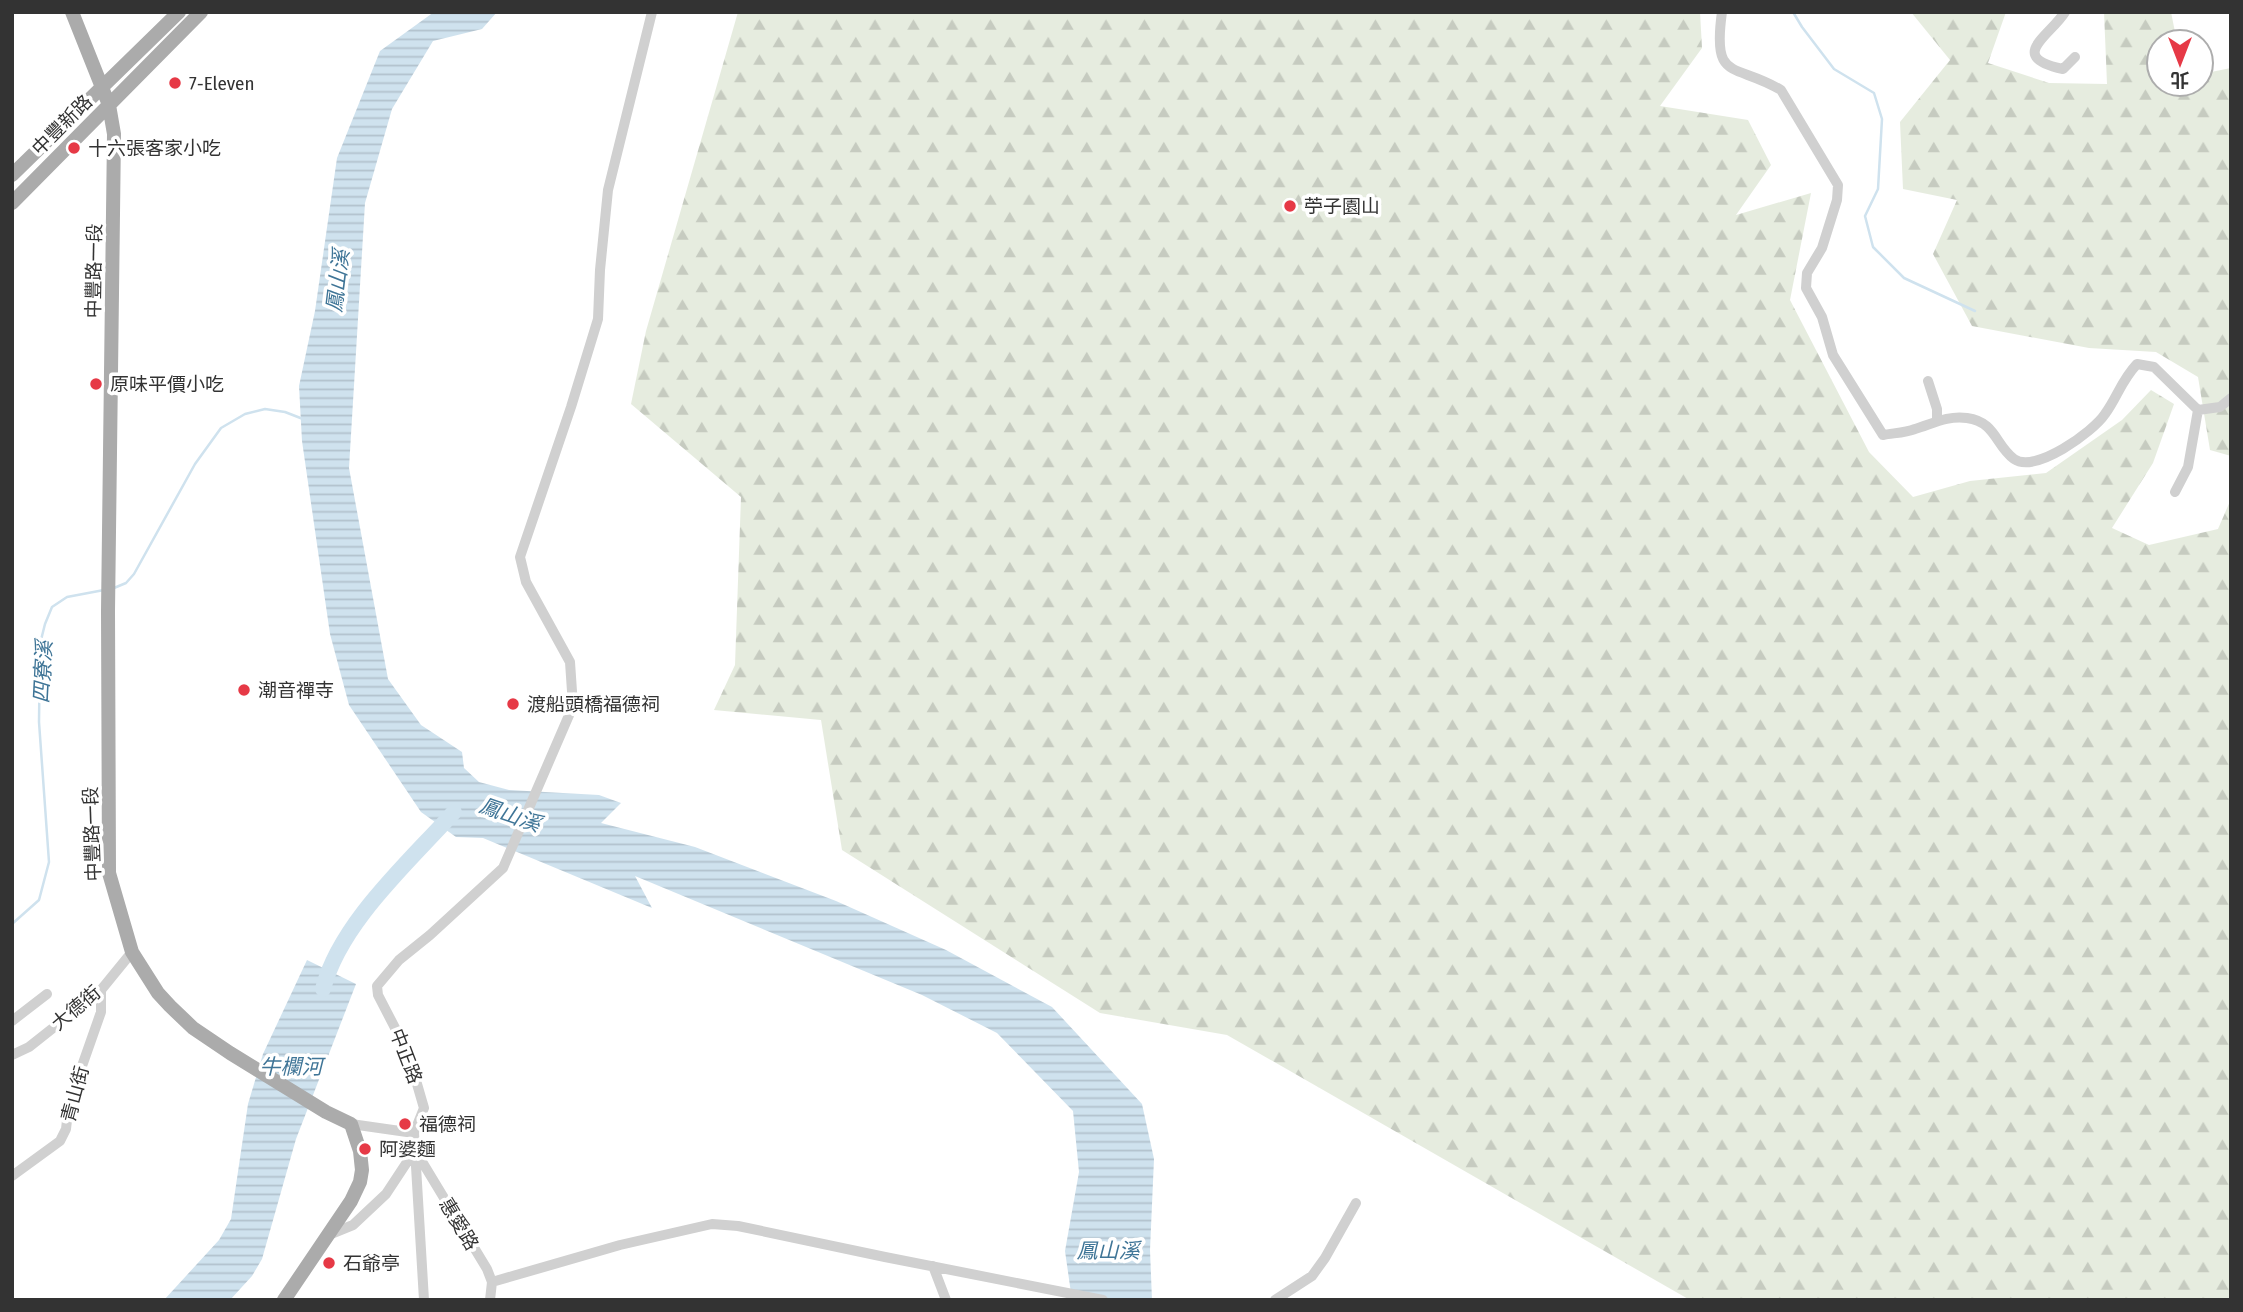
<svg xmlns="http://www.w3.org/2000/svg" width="2243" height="1312" font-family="'Fira Sans Condensed','Noto Sans TC',sans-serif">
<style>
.forest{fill:url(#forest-firs)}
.water{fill:url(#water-rules)}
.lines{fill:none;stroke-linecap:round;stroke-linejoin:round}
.stream{stroke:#cfe2ee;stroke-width:2.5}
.river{stroke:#cfe2ee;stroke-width:16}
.minor{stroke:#d0d0d0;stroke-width:10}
.major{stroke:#ababab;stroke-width:14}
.poi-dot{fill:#e63946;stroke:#fff;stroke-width:2.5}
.labels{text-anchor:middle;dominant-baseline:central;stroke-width:7;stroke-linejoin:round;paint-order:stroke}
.poi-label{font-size:19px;fill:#333;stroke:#fff;text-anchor:start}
.street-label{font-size:19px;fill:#333;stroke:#fff}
.water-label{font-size:21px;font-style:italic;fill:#3f7597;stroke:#fff}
</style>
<defs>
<pattern id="forest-firs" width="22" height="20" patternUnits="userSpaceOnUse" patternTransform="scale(1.75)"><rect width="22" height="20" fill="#e6ecdf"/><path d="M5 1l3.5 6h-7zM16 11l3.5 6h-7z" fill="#c6cbc0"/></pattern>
<pattern id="water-rules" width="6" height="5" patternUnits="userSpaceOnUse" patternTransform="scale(1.75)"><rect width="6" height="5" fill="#cfe2ee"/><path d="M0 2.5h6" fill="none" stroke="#b2c2cd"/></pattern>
</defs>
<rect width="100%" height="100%" fill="#fff"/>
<path class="forest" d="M738 12H1700L1702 48 1660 106 1748 120 1771 165 1736 215 1811 193 1790 300 1869 452 1913 497 1970 481 2046 473 2122 420 2151 390 2174 404 2153 463 2112 528 2149 545 2218 529 2231 499V1300H1690L1227 1035 1100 1013 842 850 821 720 714 710 735 665 741 497 631 404 646 331Z
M1911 12H2006L1988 63 2049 83 2107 84 2104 12H2171L2177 42H2159V84H2201V74L2231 68V456L2210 450 2198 377 2156 352 2089 348 1972 326 1933 254 1957 200 1903 189 1900 122 1950 60Z"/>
<path class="water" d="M434 12H497L482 29 433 41 392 109 365 203 349 468 388 679 421 725 462 752 464 768 479 782 509 790 599 795 621 803 601 823 695 847 836 901 946 950 1052 1007 1142 1104 1154 1159 1150 1250 1152 1300H1072L1065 1251 1079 1172 1073 1111 997 1033 922 995 635 876 652 908 483 838 456 837 421 812 349 705 330 634 302 441 299 386 315 311 337 158 380 51Z
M307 960 356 984 296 1139 262 1259 252 1276 230 1300H164L219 1240 231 1219 248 1104 263 1054Z"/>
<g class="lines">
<path class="stream" d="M1793 12 1802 27 1834 69 1874 93 1882 119 1878 189 1865 216 1873 247 1904 278 1975 311
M114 588 126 583 134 574 195 464 221 428 245 414 265 409 285 412 303 419
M12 924 39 900 49 862 39 722 40 644 45 624 52 607 67 597 104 590"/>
<path class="river" d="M323 989C340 923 409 862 454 812"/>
<path class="minor" d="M1722 12C1712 83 1734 62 1781 90L1838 185 1837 200 1822 248 1807 273 1806 288 1822 317 1833 355 1883 435C1893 433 1905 433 1915 429 1932 424 1948 415 1967 418 1996 422 1995 445 2014 459 2035 474 2093 432 2105 414 2118 396 2121 381 2137 364L2154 367 2198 410
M2065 12C2050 36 2006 57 2063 69L2075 57
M1928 381 1937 409V420
M2198 410 2220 407 2231 398
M2175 492 2188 467 2198 410
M12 1021 47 994
M12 1055 29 1047 101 990 132 952
M351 1124 414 1133
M12 1176 60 1141 66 1129 69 1103 101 1012V990
M326 1236 353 1225 386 1194 415 1150 487 1269 492 1282 490 1300
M933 1266 946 1300
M492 1282 620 1245 712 1224 738 1226 885 1257 1103 1300
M424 1300 414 1133 424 1108 408 1053 378 995 377 986 399 960 430 935 503 868 573 706 570 662 526 582 520 557 571 407 598 319 600 270 608 190 652 12
M1275 1300 1312 1276 1325 1258 1356 1203"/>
<path class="major" d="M72 12 109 105 114 134 108 611 109 873 132 952 158 993 170 1006 193 1028 230 1053 326 1112 351 1124 360 1151 362 1170 360 1182 351 1201 284 1300
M12 175 179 12
M12 203 201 12"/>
</g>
<g class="poi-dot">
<circle cx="175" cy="83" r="7"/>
<circle cx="74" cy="148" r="7"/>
<circle cx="1290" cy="206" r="7"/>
<circle cx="96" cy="384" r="7"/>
<circle cx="244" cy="690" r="7"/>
<circle cx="513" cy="704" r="7"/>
<circle cx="405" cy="1124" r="7"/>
<circle cx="365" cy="1149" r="7"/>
<circle cx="329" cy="1263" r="7"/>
</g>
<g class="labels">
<g class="poi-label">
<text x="189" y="83">7-Eleven</text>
<text x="88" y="148">十六張客家小吃</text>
<text x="1304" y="206">苧子園山</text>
<text x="110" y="384">原味平價小吃</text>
<text x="258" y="690">潮音禪寺</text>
<text x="527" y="704">渡船頭橋福德祠</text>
<text x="419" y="1124">福德祠</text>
<text x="379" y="1149">阿婆麵</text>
<text x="343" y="1263">石爺亭</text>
</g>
<g class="street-label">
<text transform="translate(62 125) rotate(-45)">中豐新路</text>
<text transform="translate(94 271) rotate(-89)">中豐路一段</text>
<text transform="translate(92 834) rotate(-92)">中豐路一段</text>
<text transform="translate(76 1008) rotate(-40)">大德街</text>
<text transform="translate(406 1056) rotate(69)">中正路</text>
<text transform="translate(75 1094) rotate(-75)">青山街</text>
<text transform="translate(459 1224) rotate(59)">惠愛路</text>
</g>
<g class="water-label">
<text transform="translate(338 281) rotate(-83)">鳳山溪</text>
<text transform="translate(43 672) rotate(-87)">四寮溪</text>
<text transform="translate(510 815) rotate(19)">鳳山溪</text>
<text x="291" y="1067">牛欄河</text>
<text x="1108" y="1251">鳳山溪</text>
</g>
</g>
<rect width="2243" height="1312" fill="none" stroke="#333333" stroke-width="28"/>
<g transform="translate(2180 63) rotate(180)"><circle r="33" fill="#ffffff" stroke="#adadad" stroke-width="2"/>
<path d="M0-5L12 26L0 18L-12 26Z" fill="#e63946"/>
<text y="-10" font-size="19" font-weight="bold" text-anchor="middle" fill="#333333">北</text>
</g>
</svg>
